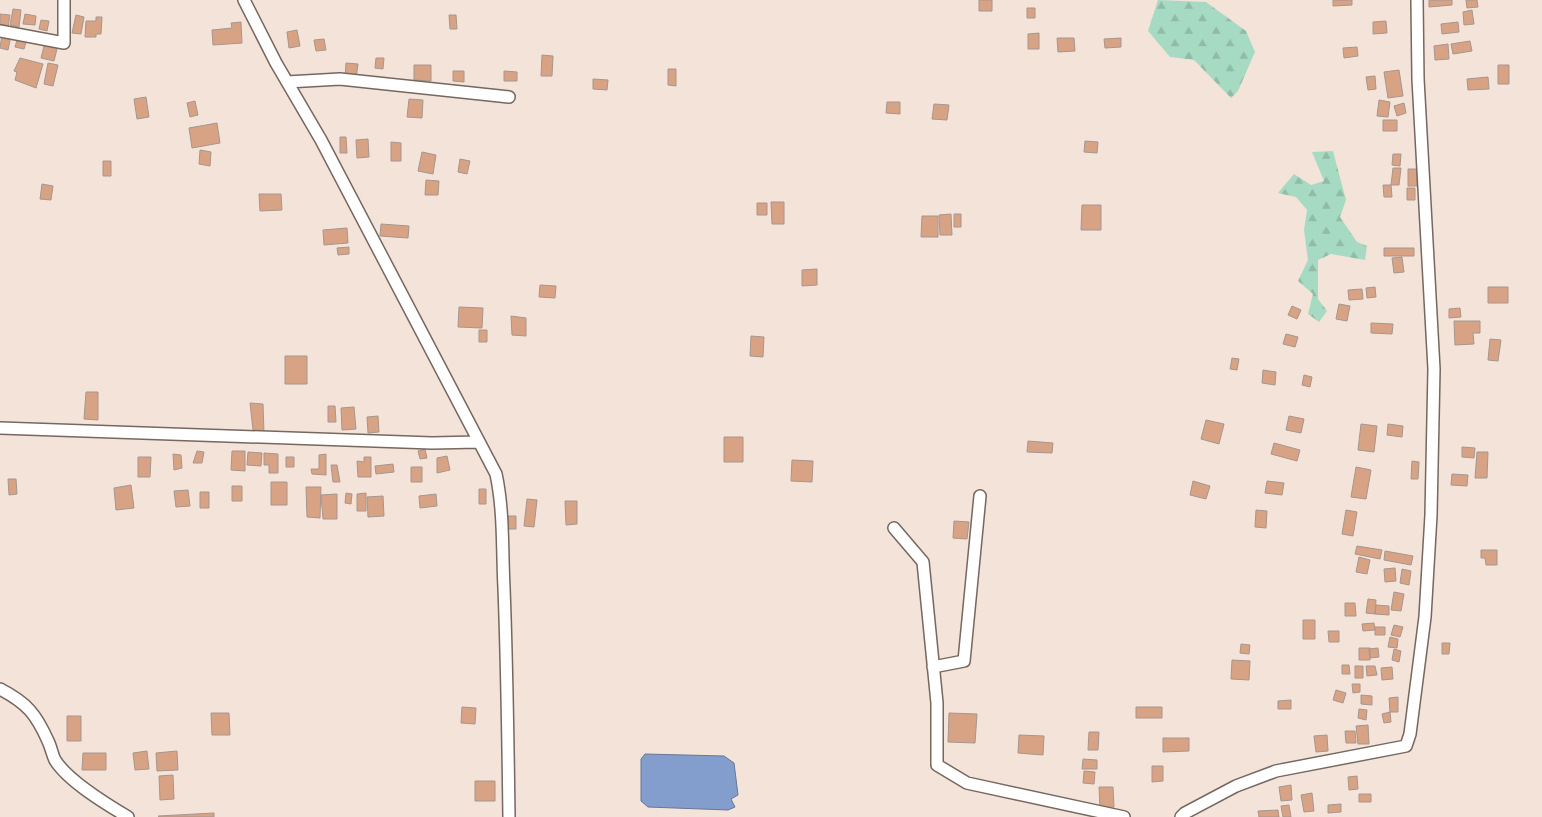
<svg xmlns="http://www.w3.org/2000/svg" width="1542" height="817" font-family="'Noto Sans',sans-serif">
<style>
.forest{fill:url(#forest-firs)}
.water{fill:#839dcc;stroke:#677797}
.building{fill:#d8a385;stroke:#a6968e}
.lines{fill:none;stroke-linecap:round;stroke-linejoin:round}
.minor-casing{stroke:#76675f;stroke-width:14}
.minor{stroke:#fff;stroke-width:11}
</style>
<defs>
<pattern id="forest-firs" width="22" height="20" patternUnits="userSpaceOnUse" patternTransform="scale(1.25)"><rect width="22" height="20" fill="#a7dac2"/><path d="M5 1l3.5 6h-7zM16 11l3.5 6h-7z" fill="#90bba6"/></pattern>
</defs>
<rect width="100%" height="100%" fill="#f4e3d9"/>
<path class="forest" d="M1158 0 1206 2 1246 31 1255 52 1238 91 1231 98 1194 60 1170 57 1148 31Z
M1333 151 1346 200 1340 217 1357 242 1367 246 1365 260 1331 254 1318 260V299L1327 311 1319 322 1308 314 1313 294 1298 281 1308 260 1304 230 1307 210 1296 197 1278 193 1294 174 1311 185 1324 181 1312 152Z"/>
<path class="water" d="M645 754 724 756 734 763 738 795 731 799 735 807 728 810 648 807 641 801V759Z"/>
<path class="building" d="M979 0H992V11H979Z
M1333 0H1352V5L1333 6Z
M1429 0H1452V5L1429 7Z
M1466 0H1477L1478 7 1467 8Z
M1027 8H1035V18H1027Z
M13 9 21 10 19 27 10 25Z
M1472 10 1474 24 1464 25 1463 12Z
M0 14 10 15 8 27 0 26Z
M25 14 36 16 35 25 23 24Z
M76 15 84 17 81 34 72 33Z
M449 15H456L457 29H450Z
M96 17H102L101 34H96V37H85L86 21H96Z
M41 20 49 21 47 31 39 29Z
M1386 21 1387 33 1373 34V22Z
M241 22 242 43 213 45 212 30 232 28 231 23Z
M1458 22 1459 32 1442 34 1441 24Z
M297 30 300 46 289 48 287 32Z
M1039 33V49H1028V34Z
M2 34 11 36 8 50 0 48Z
M18 37 27 39 24 49 15 47Z
M1057 38H1074L1075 51 1058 52Z
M1121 38V47L1105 48 1104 39Z
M324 39 326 50 316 51 314 40Z
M1470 41 1472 51 1453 54 1451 44Z
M45 42 58 45 54 61 41 58Z
M1448 44 1449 59 1435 60 1434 46Z
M1357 47 1358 56 1344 58 1343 48Z
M542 55 553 56 552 76H541Z
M20 58 43 64 36 88 15 80 17 72 14 71Z
M376 58H384L383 69 375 68Z
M48 63 58 65 53 86 44 84Z
M346 63 358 64 356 79 345 78Z
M414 65H431V81L414 80Z
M1498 65H1509V84H1498Z
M668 69H676V86L668 85Z
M1399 70 1403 96 1388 98 1384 72Z
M453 71H464V82L453 81Z
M504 71 517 72V81H504Z
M1375 76 1376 89 1368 90 1366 77Z
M1488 77 1489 89 1468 90 1467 79Z
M593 79 608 80 607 90 593 89Z
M146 97 149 117 137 119 134 99Z
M409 99 423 100 422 118 407 117Z
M1379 100 1390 102 1388 117 1377 116Z
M195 101 198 115 190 117 187 103Z
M887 102H900V114L886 113Z
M1404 103 1406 113 1397 116 1394 106Z
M934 104 949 105 947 120 932 119Z
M1383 120H1397V131H1383Z
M217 123 220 143 192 148 189 128Z
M340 137H346L347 153H340Z
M368 139 369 157 357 158 356 140Z
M1085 141 1098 142 1097 153 1084 152Z
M391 142 401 143V161H391Z
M200 150 211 152 210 166 199 164Z
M422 152 436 155 433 174 418 171Z
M1393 154H1401L1400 166 1392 165Z
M460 159 470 161 467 174 458 172Z
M103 161H111V176H103Z
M1393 168H1401L1399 185H1391Z
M1408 169H1417V186H1408Z
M426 180 439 181 438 195H425Z
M42 184 53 186 51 200 40 199Z
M1383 185H1391L1392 197H1384Z
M1407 188H1415V200H1407Z
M259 194H281L282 210 260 211Z
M771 202H784V224H772Z
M757 203H767V215H757Z
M1082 205H1101V230H1081Z
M951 214 952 235H940L939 215Z
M954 214H961V227H954Z
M922 216H938V237H921Z
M381 224 409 226 408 238 380 236Z
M347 228 348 243 324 245 323 230Z
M349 247V254L338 255 337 248Z
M1384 248H1414V256H1384Z
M1402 257 1404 272 1394 273 1392 258Z
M817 269V285L802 286V270Z
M540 285 556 286 555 298 539 297Z
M1375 287 1376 297 1367 298 1366 288Z
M1488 287H1508V303H1488Z
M1362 289 1363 299 1349 300 1348 290Z
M1339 304 1350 306 1347 321 1336 319Z
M1292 306 1301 310 1297 319 1288 315Z
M459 307 483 308 482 328 458 327Z
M1460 308 1461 317 1449 318V309Z
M511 316 526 318V336L512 335Z
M1454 321H1480V333H1473L1474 344 1455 345Z
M1371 323 1393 324 1392 334 1371 333Z
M479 330H487V342H479Z
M1286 334 1298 337 1295 347 1283 344Z
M751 336 764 337 763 357 750 356Z
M1490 339 1501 340 1498 361 1488 360Z
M285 356H307V384H285Z
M1232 358 1239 359 1237 370 1230 369Z
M1263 370 1276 372 1275 385 1262 383Z
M1304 375 1312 377 1310 387 1302 385Z
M86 392H98V420L84 419Z
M250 403 263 404 264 433 253 430Z
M328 406H335L336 422H328Z
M354 407 356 429 342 430 341 408Z
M378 416 379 432 368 433 367 417Z
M1289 416 1304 419 1301 433 1286 430Z
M1206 420 1224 424 1219 444 1201 439Z
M1361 424 1377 426 1374 452 1358 450Z
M1388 424 1403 426 1402 437 1387 435Z
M724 437H743V462H724Z
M1028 441 1053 443 1052 453 1027 452Z
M1274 443 1300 450 1297 461 1271 454Z
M1462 447 1475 448 1474 458 1462 457Z
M425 449 427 458 420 459 418 451Z
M197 451 204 452 202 463H193Z
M232 451H245V471L231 470Z
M248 452 262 453 261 466 247 465Z
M1477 452H1488L1487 478H1475Z
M264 453 278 454V473H269V465H264Z
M173 454 181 455 182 468 174 470Z
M326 454V475L312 474 311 469H319V455Z
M447 456 450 470 437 473V458Z
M138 457H151L150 477H138Z
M286 457H294V467H286Z
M364 457H371V477H358L357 461 364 462Z
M792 460 813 461 812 482 791 481Z
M1412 461 1419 462 1418 479H1411Z
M393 464 394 472 376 474 375 466Z
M331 465H337L340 482H333Z
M411 467H422V482H411Z
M1356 467 1371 470 1366 499 1351 497Z
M1452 474 1468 475 1467 486 1451 485Z
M8 479H16L17 494 9 495Z
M1193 481 1210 486 1206 499 1190 495Z
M1267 481 1284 483 1282 495 1265 493Z
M271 482H287V505H271Z
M131 485 134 508 116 510 114 488Z
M232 486H242V501H232Z
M306 487H321L320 518 307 517Z
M479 489H486V504H479Z
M188 490 190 506 176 507 174 491Z
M200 492H209V508H200Z
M346 493 352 494 351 504 345 503Z
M366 493V511H357V494Z
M337 494V519H323L321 495Z
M436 494 437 506 420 508 419 496Z
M383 496 384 516 368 517 367 497Z
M527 499 537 500 534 527 524 526Z
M565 501H577V524L566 525Z
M1256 510 1267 511 1266 528 1255 527Z
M1346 510 1357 512 1353 536 1342 534Z
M505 516H516V529H505Z
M954 521 969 522 967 539 953 538Z
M1357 546 1382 550 1380 559 1355 554Z
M1481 550H1497V565H1486L1485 558H1481Z
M1385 551 1413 556 1411 565 1384 560Z
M1359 557 1370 560 1367 574 1356 572Z
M1395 568 1396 581 1385 582 1384 569Z
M1402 569 1411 571 1409 585 1400 583Z
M1394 592 1404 594 1401 611 1391 610Z
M1368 599 1376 600 1375 614 1366 613Z
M1345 603H1355L1356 616H1345Z
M1376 605 1389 606V615L1375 614Z
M1303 620H1315V639H1303Z
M1374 623 1375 630 1363 631 1362 624Z
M1394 625 1403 627 1400 637 1391 635Z
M1375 627H1385V635H1375Z
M1328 631H1339V642H1329Z
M1390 637 1398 639 1397 648 1388 647Z
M1442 643H1450L1449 654H1442Z
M1241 644 1250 645 1249 654 1240 653Z
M1359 648H1370V660H1359Z
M1378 648 1379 657 1370 658 1369 649Z
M1394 649 1401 651 1399 662 1392 660Z
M1232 660 1250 661 1249 680 1231 679Z
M1342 665H1349L1350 674H1342Z
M1355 666H1363V678H1355Z
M1366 666H1375L1377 675 1367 676Z
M1392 667 1393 679 1382 680 1381 668Z
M1352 684H1360V692L1353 693Z
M1336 690 1346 693 1343 703 1333 700Z
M1361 695 1372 696V705L1361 704Z
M1398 697V712H1390L1389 698Z
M1291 700V709H1278V701Z
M462 707 476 708 475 724 461 723Z
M1136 707H1162V718H1136Z
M1359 709 1367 710 1366 720 1358 718Z
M1390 712 1391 722 1384 723 1382 714Z
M211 713H229L230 735H212Z
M949 713 977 714 975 743 948 742Z
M67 716H81V741H67Z
M1368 725 1369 744H1358L1356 726Z
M1345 731H1355L1356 743H1346Z
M1089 732H1099L1098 750H1088Z
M1019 735 1044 736 1043 755 1018 753Z
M1327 735 1328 751 1316 752 1314 736Z
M1163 738H1189V751L1163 752Z
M147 751 149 769 135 770 133 753Z
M177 751 178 770 157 771 156 753Z
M83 753H106V770H82Z
M1083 759 1097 760V769H1082Z
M1152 766H1163V781L1152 782Z
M1084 771 1095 772 1094 784 1083 783Z
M173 775 174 799 160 800 159 776Z
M1357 776 1358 789 1349 790 1348 777Z
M475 781H495V801H475Z
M1291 785 1292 800 1281 801 1279 787Z
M1099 787H1113L1114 807 1100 808Z
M1312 793 1314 811 1304 812 1301 795Z
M1359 794H1371V802H1359Z
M1341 804V812L1328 813V805Z
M1289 805 1291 817H1283L1281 806Z
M1278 810 1279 817H1259L1258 811Z
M214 813V817H159L158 816Z"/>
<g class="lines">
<defs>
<path id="minor" d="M244 0 276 63 321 140 496 474C504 511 502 551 504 588 507 665 508 741 509 817
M0 31 64 43V0
M287 82 340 79 509 97
M0 428 432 443 478 442
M894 528 923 562 937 703V765L967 783 1124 817
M933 667 964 661 980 496
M0 689C27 703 36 714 48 741 51 747 52 754 55 760 68 781 106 804 128 817
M1181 817 1185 813 1236 786 1276 771 1406 746 1410 734 1425 617 1431 515 1434 369 1418 79 1417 0"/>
</defs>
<use href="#minor" class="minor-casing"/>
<use href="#minor" class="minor"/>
</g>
</svg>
